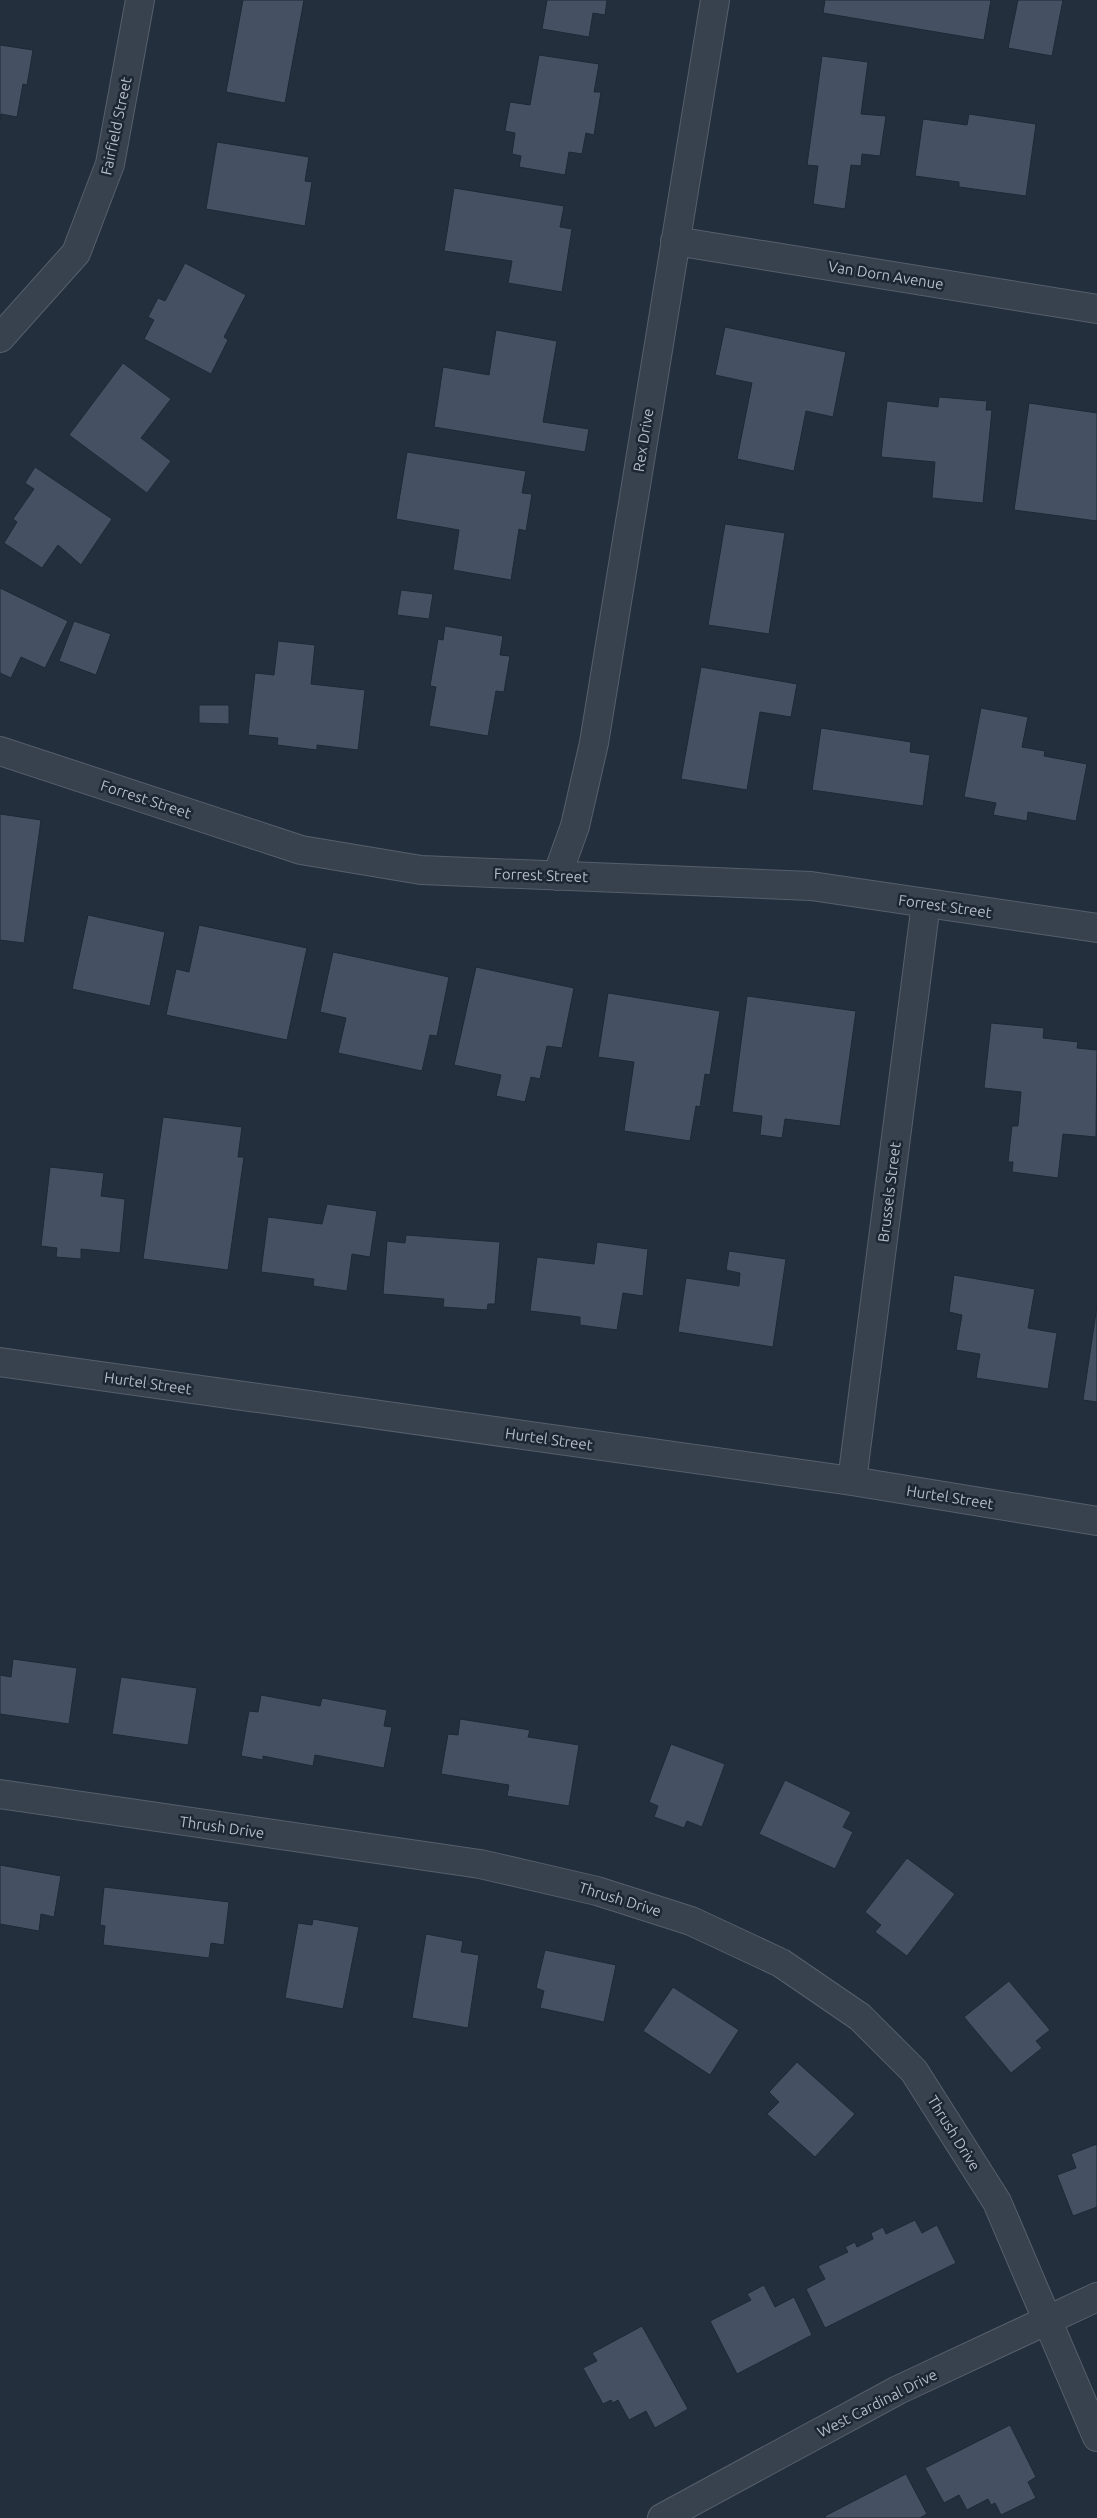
<svg xmlns="http://www.w3.org/2000/svg" width="1097" height="2518" font-family="Ubuntu,sans-serif">
<style>
.building{fill:#455162;stroke:#1f2835}
.lines{fill:none;stroke-linecap:round;stroke-linejoin:round}
.minor-casing{stroke:#565f6c;stroke-width:30}
.minor{stroke:#38414e;stroke-width:28}
.labels{text-anchor:middle;dominant-baseline:central;stroke-width:5;stroke-linejoin:round;paint-order:stroke}
.street-label{font-size:15px;fill:#b4bcc9;stroke:#1d2633}
</style>
<rect width="100%" height="100%" fill="#242f3e"/>
<path class="building" d="M243 0H304L285 103 226 92Z
M547 0H607L605 15 593 13 589 37 542 29Z
M825 0H991L984 40 823 13Z
M1018 0H1063L1052 56 1008 48Z
M0 45 33 50 27 85 23 84 17 117 1 114 0 121Z
M539 55 599 64 594 92H601L594 135 586 133 582 154 569 152 565 175 519 167 521 156 512 154 515 133 505 131 510 102 530 105Z
M822 56 868 62 861 114 886 116 880 156 862 154 861 166 851 165 845 209 813 204 818 166 807 165Z
M969 114 1036 124 1026 196 959 187V182L915 176 923 119 967 125Z
M217 142 309 157 305 181 312 182 305 226 206 209Z
M454 188 564 206 560 227 572 229 562 292 508 283 512 261 444 251Z
M185 263 246 295 224 337 228 340 211 374 144 339 154 320 148 317 158 298 165 301Z
M725 327 846 352 833 417 806 411 794 471 737 459 752 383 715 375Z
M496 330 557 341 543 422 589 429 585 452 434 427 443 367 489 375Z
M123 363 171 399 141 438 171 461 147 493 69 435Z
M939 397 987 401 986 410H992L983 503 932 498 935 462 881 457 887 401 938 407Z
M1029 403 1097 413V521L1014 510Z
M407 452 526 471 522 493 532 494 526 531 519 529 511 580 453 570 459 530 396 519Z
M35 467 112 519 81 565 58 545 42 568 4 543 17 522 13 519 34 489 25 483Z
M725 524 785 533 769 634 708 625Z
M0 588 68 621 45 668 21 657 11 678 0 673Z
M401 590 433 594 429 619 397 615Z
M74 621 111 634 96 675 59 661Z
M445 626 503 636 500 655 510 656 504 692 496 691 488 736 429 726 436 687 430 686 438 639 443 640Z
M278 641 315 645 311 684 365 690 358 750 317 745V750L277 745 278 738 248 735 255 673 274 675Z
M701 667 797 684 791 717 760 712 747 790 681 779Z
M199 705H229V724L199 723Z
M981 708 1028 717 1022 747 1045 751 1044 756 1087 764 1076 821 1028 812 1027 821 993 815 996 803 964 797Z
M821 728 911 742 910 752 930 755 923 806 812 790Z
M0 814 41 820 24 943 0 940Z
M88 915 165 932 150 1006 72 989Z
M199 925 307 948 287 1040 166 1015 176 969 189 972Z
M333 952 449 977 437 1036 430 1035 422 1071 338 1053 346 1018 320 1012Z
M476 967 574 988 562 1048 547 1046 540 1079 531 1077 525 1102 496 1096 501 1075 454 1065Z
M608 993 720 1011 710 1075 705 1074 700 1107 696 1106 690 1141 624 1131 634 1062 598 1057Z
M747 996 856 1011 840 1126 785 1119 782 1138 760 1135 762 1116 732 1112Z
M991 1023 1044 1028 1043 1038 1078 1042 1077 1048 1097 1050 1096 1137 1063 1134 1058 1178 1012 1172 1013 1162H1008L1012 1126H1018L1021 1092 984 1088Z
M163 1117 242 1127 238 1157H244L228 1270 143 1259Z
M50 1167 104 1173 101 1196 125 1199 120 1253 81 1249V1259L56 1257 57 1248 41 1246Z
M327 1204 377 1211 370 1257 352 1254 347 1291 313 1286 314 1279 261 1272 268 1217 322 1224Z
M406 1235 500 1242 495 1304H488L487 1310 443 1307 444 1299 383 1294 387 1241 405 1243Z
M597 1242 648 1249 643 1296 623 1293 617 1330 580 1325V1317L530 1311 537 1257 594 1264Z
M729 1251 786 1259 773 1347 678 1332 686 1278 739 1286 740 1273 726 1270Z
M954 1275 1035 1289 1028 1328 1057 1333 1048 1389 976 1378 980 1354 956 1350 962 1315 949 1312Z
M1097 1306V1402L1083 1400Z
M13 1659 77 1668 69 1724 0 1714V1675L11 1677Z
M121 1677 197 1688 188 1745 112 1734Z
M261 1695 320 1706 322 1698 387 1710 384 1726 392 1727 384 1768 315 1755 313 1766 263 1756V1760L241 1756 249 1711 258 1712Z
M460 1719 530 1730 528 1737 579 1745 569 1806 507 1796 509 1785 441 1774 448 1734 458 1735Z
M671 1744 725 1764 702 1827 687 1821 684 1828 654 1817 658 1806 649 1802Z
M785 1780 851 1812 843 1827 853 1832 835 1869 759 1834Z
M907 1858 955 1894 907 1956 875 1932 881 1925 865 1912Z
M0 1865 61 1876 54 1917 41 1914 39 1931 0 1924Z
M104 1887 229 1902 224 1945 211 1943 209 1958 103 1945 105 1926 100 1925Z
M313 1919 359 1927 343 2009 285 1998 298 1923 312 1925Z
M426 1934 463 1941 461 1952 479 1955 468 2028 412 2018Z
M545 1950 616 1965 604 2022 540 2008 544 1991 536 1988Z
M1009 1981 1050 2030 1036 2041 1042 2048 1011 2073 964 2017Z
M673 1987 739 2030 710 2075 643 2031Z
M797 2062 855 2114 815 2157 767 2114 779 2102 769 2092Z
M1097 2144V2207L1073 2216 1057 2175 1076 2168 1071 2154Z
M915 2220 922 2233 937 2225 956 2263 825 2328 806 2289 825 2279 818 2266 848 2252 845 2247 855 2242 857 2247 873 2239 871 2233 883 2227 886 2234Z
M764 2285 775 2307 794 2297 812 2335 737 2374 710 2321 751 2300 747 2294Z
M642 2326 688 2409 655 2428 646 2411 629 2420 618 2400 613 2403 611 2400 603 2404 583 2368 597 2361 592 2353Z
M1010 2425 1036 2477 1028 2482 1036 2498 1001 2515 995 2503 991 2505 988 2499 967 2510 959 2495 944 2503 925 2468Z
M906 2474 927 2514 920 2518H826L825 2516Z"/>
<g class="lines">
<defs>
<path id="minor" d="M675 241 1097 309
M0 338 76 253 110 164 140 0
M0 751 301 850 421 870 811 886 1097 928
M557 876 575 826 594 743 715 0
M0 1362 852 1481 1097 1521
M852 1481 926 903
M0 1794 480 1864 597 1891 691 1921 781 1963 860 2017 914 2071 997 2202 1097 2437
M662 2518 898 2390 1097 2297"/>
</defs>
<use href="#minor" class="minor-casing"/>
<use href="#minor" class="minor"/>
</g>
<g class="labels">
<g class="street-label">
<text transform="translate(116 126) rotate(-78)">Fairfield Street</text>
<text transform="translate(886 275) rotate(9)">Van Dorn Avenue</text>
<text transform="translate(643 440) rotate(-81)">Rex Drive</text>
<text transform="translate(146 799) rotate(18)">Forrest Street</text>
<text transform="translate(541 875) rotate(2)">Forrest Street</text>
<text transform="translate(945 906) rotate(8)">Forrest Street</text>
<text transform="translate(889 1192) rotate(-83)">Brussels Street</text>
<text transform="translate(148 1383) rotate(8)">Hurtel Street</text>
<text transform="translate(549 1439) rotate(8)">Hurtel Street</text>
<text transform="translate(950 1497) rotate(9)">Hurtel Street</text>
<text transform="translate(222 1827) rotate(8)">Thrush Drive</text>
<text transform="translate(620 1899) rotate(17)">Thrush Drive</text>
<text transform="translate(954 2133) rotate(58)">Thrush Drive</text>
<text transform="translate(877 2403) rotate(-27)">West Cardinal Drive</text>
</g>
</g>
</svg>
